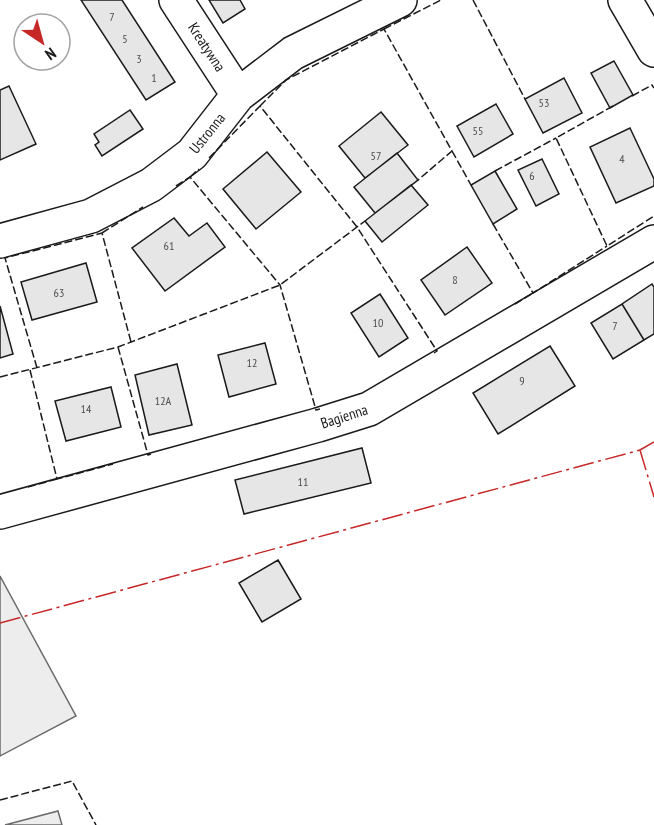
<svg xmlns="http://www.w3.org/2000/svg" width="654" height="825" font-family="'PT Sans Narrow',sans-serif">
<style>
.parking{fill:#ededed;stroke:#6a6a6a;stroke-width:1.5}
.building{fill:#e6e6e6;stroke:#1a1a1a;stroke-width:1.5}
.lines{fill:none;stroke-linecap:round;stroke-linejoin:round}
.minor-casing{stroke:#1a1a1a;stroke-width:36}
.minor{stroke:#fff;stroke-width:33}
.fence{stroke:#1a1a1a;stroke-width:1.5;stroke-dasharray:8 3;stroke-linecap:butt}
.power{stroke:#c62828;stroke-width:1.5;stroke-dasharray:21 4.5 3 4.5;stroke-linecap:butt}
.labels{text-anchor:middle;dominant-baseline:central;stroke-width:4.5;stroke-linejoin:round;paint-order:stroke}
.number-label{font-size:12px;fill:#4d4d4d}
.street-label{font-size:15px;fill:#1a1a1a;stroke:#fff}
</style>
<rect width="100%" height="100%" fill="#fff"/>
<path class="parking" d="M0 576 76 716 0 756Z
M58 811 62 825H5Z"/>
<path class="building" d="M81 0H122L175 82 146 100Z
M209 0H240L245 9 223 23Z
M614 61 633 95 610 108 591 73Z
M564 78 582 113 543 133 525 99Z
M9 86 36 144 0 160V90Z
M496 104 513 134 474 157 457 126Z
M130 110 143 129 102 156 95 145 99 142 94 134Z
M381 112 408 145 365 178 339 146Z
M630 128 654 179V186L616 203 590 147Z
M267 152 301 192 256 229 223 189Z
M397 153 418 180 375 213 354 187Z
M542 159 559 194 536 206 518 170Z
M495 171 517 209 493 224 471 185Z
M411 185 428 205 382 242 365 221Z
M174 218 189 236 207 223 225 247 165 291 132 248Z
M467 247 492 283 445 315 421 280Z
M86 263 97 302 32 320 21 282Z
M652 284 654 287V334L644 340 622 304Z
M380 294 408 338 379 357 351 313Z
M622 304 644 340 613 359 591 323Z
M0 306 13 354 0 358Z
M265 343 276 384 229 397 218 355Z
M550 346 575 386 498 434 473 393Z
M177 364 192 425 149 435 135 375Z
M111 387 121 427 66 441 55 401Z
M362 448 371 483 244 514 235 480Z
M278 560 301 599 262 622 239 583Z"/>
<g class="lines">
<defs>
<path id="minor" d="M176 0 238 95
M625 0 654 50
M0 241 91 216 151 185 192 154 238 95 293 53 400 0
M0 512 318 425 369 409 654 242"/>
</defs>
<use href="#minor" class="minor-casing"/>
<use href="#minor" class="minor"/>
<path class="fence" d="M473 0 525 99
M384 29 441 0
M632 96 652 85 654 88
M260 106 286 80 384 29 452 151 418 180
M613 106 556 138 607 246 654 216
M452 151 471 185
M209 158 260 106 357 227 437 351 434 353
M495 171 556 138
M190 177 199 169
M176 186 190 177 280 285 316 410 320 409
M493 224 533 293 607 246
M102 233 143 207
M515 304 533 293
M118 347 148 455 151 454
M37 368 5 258 102 233 131 342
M30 370 57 479 113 464
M0 377 118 347 280 285 365 221
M28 487 57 479
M0 800 72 781 96 825"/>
<path class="power" d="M640 450 654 497
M0 623 640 450 654 442"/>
</g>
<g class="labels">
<g class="number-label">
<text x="112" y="16">7</text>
<text x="125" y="38">5</text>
<text x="139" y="58">3</text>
<text x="154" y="77">1</text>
<text x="544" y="102">53</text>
<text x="478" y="130">55</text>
<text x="376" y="155">57</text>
<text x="622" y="158">4</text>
<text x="532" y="175">6</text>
<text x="169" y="245">61</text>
<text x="455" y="279">8</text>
<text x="59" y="292">63</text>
<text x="378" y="322">10</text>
<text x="615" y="325">7</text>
<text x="252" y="362">12</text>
<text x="522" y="380">9</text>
<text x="163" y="400">12A</text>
<text x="86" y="408">14</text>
<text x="303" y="481">11</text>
</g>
<g class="street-label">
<text transform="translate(207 47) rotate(57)">Kreatywna</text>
<text transform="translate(207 133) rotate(-51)">Ustronna</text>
<text transform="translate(344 416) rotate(-18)">Bagienna</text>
</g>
</g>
<g transform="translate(42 42) rotate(144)"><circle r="28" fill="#ffffff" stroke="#a3a3a3" stroke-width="1.5"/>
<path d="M0-4.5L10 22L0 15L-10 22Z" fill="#c62828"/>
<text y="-9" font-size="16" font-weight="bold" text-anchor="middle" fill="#1a1a1a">N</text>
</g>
</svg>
